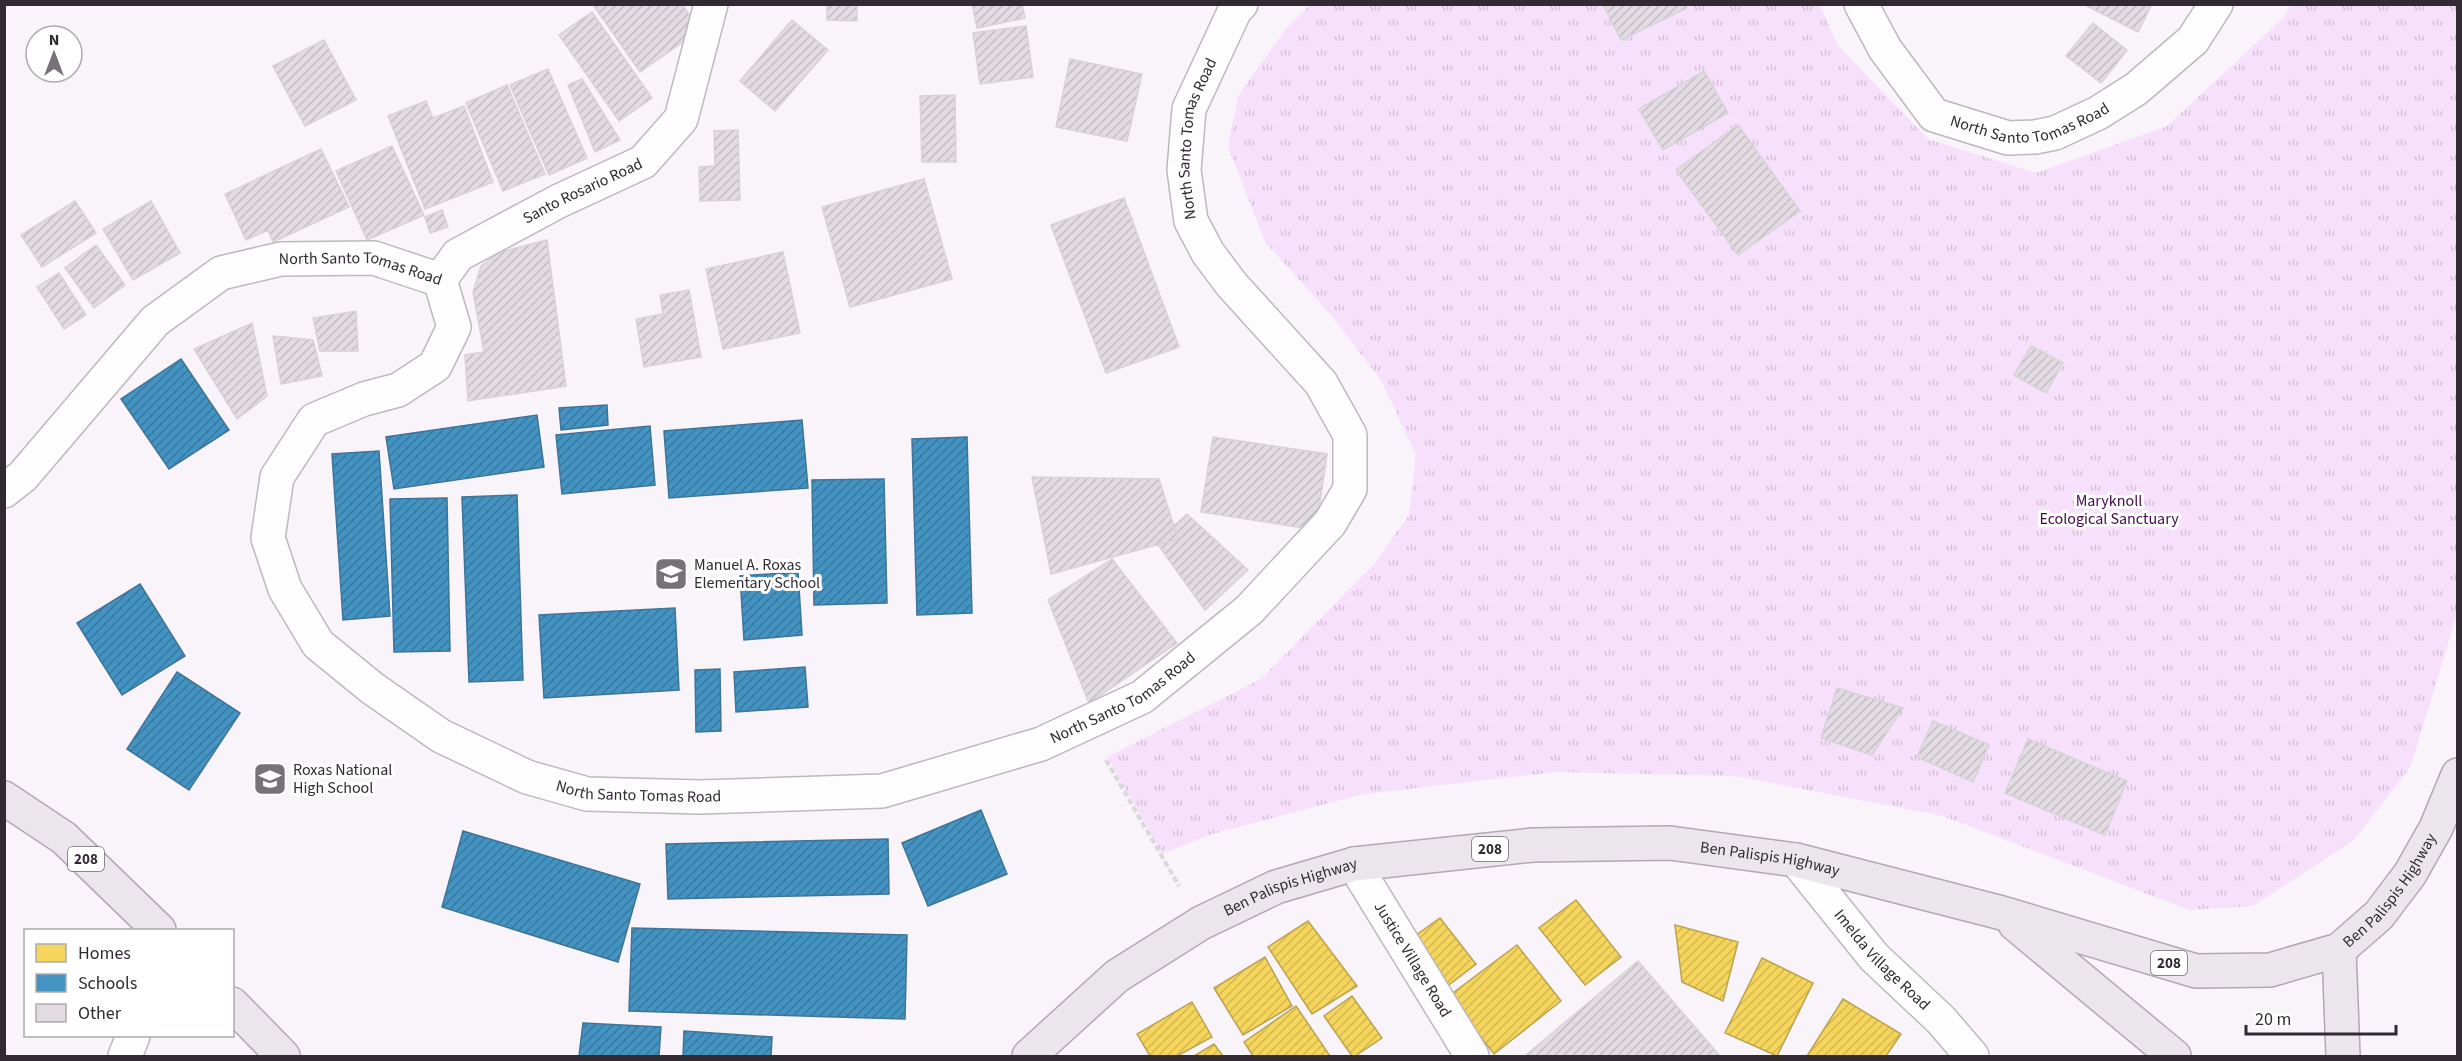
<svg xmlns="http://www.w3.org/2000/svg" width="2462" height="1061" font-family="'Source Sans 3',sans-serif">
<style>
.park{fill:url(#park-tufts)}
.homes{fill:url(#homes-hatch);stroke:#bba24f;stroke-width:1.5}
.schools{fill:url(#schools-hatch);stroke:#3e7498;stroke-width:1.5}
.building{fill:url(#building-hatch);stroke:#d7d2d8;stroke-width:1.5}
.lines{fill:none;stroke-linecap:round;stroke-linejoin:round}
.minor-casing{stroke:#bdb8be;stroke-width:36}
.major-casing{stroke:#b2a7b3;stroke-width:36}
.path{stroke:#dad8db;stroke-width:4;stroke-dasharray:6 3;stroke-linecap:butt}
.minor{stroke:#fefdfe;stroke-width:33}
.major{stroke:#eae6eb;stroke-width:33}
.labels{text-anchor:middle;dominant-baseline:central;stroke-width:6;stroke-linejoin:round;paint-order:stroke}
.shield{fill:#fff;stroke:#6f6a70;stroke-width:1.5}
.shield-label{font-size:15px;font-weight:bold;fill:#312a32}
.street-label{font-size:16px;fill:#312a32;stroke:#fff}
.park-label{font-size:16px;fill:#42094b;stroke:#fff}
.poi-label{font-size:16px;fill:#312a32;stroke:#fff;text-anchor:start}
</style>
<defs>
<pattern id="park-tufts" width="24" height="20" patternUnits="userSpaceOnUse" patternTransform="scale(1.5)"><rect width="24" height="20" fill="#f7e0fb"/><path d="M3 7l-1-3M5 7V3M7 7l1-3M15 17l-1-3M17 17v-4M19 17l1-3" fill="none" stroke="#d4c0d8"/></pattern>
<pattern id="homes-hatch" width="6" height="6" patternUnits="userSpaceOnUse" patternTransform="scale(1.5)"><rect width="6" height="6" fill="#f6d55c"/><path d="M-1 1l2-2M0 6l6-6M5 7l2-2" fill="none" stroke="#d3b750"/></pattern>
<pattern id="schools-hatch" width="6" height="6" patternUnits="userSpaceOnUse" patternTransform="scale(1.5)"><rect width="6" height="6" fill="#4393c3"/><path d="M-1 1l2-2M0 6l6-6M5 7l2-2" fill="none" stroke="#39789f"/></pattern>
<pattern id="building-hatch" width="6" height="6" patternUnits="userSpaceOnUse" patternTransform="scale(1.5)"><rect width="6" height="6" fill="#e2dce2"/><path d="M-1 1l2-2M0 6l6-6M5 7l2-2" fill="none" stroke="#c2bdc2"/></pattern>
</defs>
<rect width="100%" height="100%" fill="#f9f4fa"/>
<path class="park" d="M1310 5H1820L1838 45 1928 139 2036 173 2167 126 2285 16 2291 5H2457L2458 611 2411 766 2354 840 2253 906 2189 910 1943 816 1735 776 1557 772 1364 794 1209 835 1162 854 1107 757 1261 679 1374 564 1409 515 1416 455 1382 382 1331 315 1265 242 1228 147 1238 96 1285 30Z"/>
<path class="homes" d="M1576 900 1621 957 1585 985 1539 928Z
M1440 918 1476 964 1441 991 1405 943Z
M1308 921 1357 986 1312 1014 1268 947Z
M1675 925 1738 942 1723 1001 1682 982Z
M1517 945 1561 1001 1494 1054 1449 996Z
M1265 957 1292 1006 1243 1035 1214 988Z
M1762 958 1813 983 1777 1056 1725 1033Z
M1352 996 1382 1038 1355 1056H1352L1324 1016Z
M1843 999 1901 1034 1886 1056H1807Z
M1192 1002 1212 1037 1177 1056H1150L1137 1034Z
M1296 1006 1330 1056H1253L1244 1042Z
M1214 1044 1223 1056H1194Z"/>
<path class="schools" d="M181 359 229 430 169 469 121 399Z
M607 405 608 425 561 430 559 408Z
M537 415 544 467 394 489 386 437Z
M802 420 808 488 669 498 664 431Z
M650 426 655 485 562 494 556 435Z
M967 437 972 613 917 615 912 439Z
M379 451 390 616 343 620 332 454Z
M884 479 887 603 814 605 812 480Z
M517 495 523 680 469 682 462 497Z
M447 498 450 651 394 652 390 499Z
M798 572 802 635 744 640 740 576Z
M140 584 185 656 122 695 77 623Z
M675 608 679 690 544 698 539 615Z
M805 667 808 707 736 712 734 672Z
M720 669 721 731 696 732 695 670Z
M177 672 240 713 189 790 127 749Z
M981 810 1007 874 928 906 902 843Z
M463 831 640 884 618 962 442 907Z
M888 839 889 894 668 899 666 844Z
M632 928 907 935 905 1019 629 1011Z
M583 1023 661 1027 659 1056H579Z
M684 1031 772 1037 771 1056H683Z"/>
<path class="building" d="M596 4H682L700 30 640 72 594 6Z
M827 4H857V21L827 20Z
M972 4H1022L1025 18 977 28Z
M1603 4H1685L1687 8 1621 40Z
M2083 4H2152L2138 32Z
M592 12 652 98 619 121 559 35Z
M792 20 828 50 775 111 740 81Z
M2093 23 2127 50 2101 83 2066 56Z
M1026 26 1033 77 980 84 973 33Z
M324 40 356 100 305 126 273 66Z
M1070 59 1142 74 1127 141 1056 127Z
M548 69 587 158 549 175 510 85Z
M1704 71 1728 113 1663 150 1639 109Z
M582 79 620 140 595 152 568 85Z
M507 85 545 174 503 191 466 103Z
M955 95 956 162H922L920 96Z
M426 101 433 118 464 106 493 182 425 209 388 116Z
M1738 125 1800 211 1738 255 1676 170Z
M738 130 740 200 700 201 699 167 715 166 714 131Z
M392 146 424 215 367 240 336 171Z
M321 149 349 207 273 242 268 230 246 240 225 194Z
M924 179 952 279 850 307 822 207Z
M1124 198 1179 347 1106 373 1051 225Z
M75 201 96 233 42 267 21 235Z
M151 201 180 253 133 280 103 229Z
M442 210 448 227 430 233 425 217Z
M547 240 566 386 468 401 465 355 484 352 473 292 481 266 500 252Z
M96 245 125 285 94 308 65 268Z
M783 252 800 333 723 349 706 269Z
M59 273 86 315 64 329 37 287Z
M689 290 701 357 644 367 636 319 663 314 660 295Z
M356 311 358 351H320L313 318Z
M252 323 267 396 237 419 194 349Z
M273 336 313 340 322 376 281 384Z
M2031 346 2063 363 2046 393 2014 375Z
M1213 437 1327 454 1316 530 1201 512Z
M1032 477 1159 479 1178 539 1051 574Z
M1187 514 1248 570 1205 610 1156 542Z
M1112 559 1177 643 1089 703 1048 600Z
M1837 688 1903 708 1872 755 1821 738Z
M1933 721 1989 745 1973 782 1917 757Z
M2028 739 2127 781 2105 835 2005 793Z
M1638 961 1720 1056H1525Z"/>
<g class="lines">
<defs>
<g id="minor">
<path id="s1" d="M1861 4 1885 49 1934 115 2008 138 2035 137 2055 133 2098 113 2136 89 2193 40 2216 4"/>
<path id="s2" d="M440 280 454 327 435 366 398 390 364 399 314 420 277 477 268 538 285 589 318 644 372 688 441 736 527 777 587 794 700 797 882 791 1041 744 1142 697 1249 610 1330 523 1350 489V435L1321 383 1232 285 1208 253 1191 221 1184 170 1189 109 1235 10 1241 4"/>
<path id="s3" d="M440 280 458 255 559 201 643 162 681 119 711 4"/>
<path id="s4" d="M4 491 23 476 155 321 221 273 281 259 374 258 440 280"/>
<path id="s5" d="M1796 860 1874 957 1941 1020 1972 1056"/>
<path id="s6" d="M1354 864 1472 1056"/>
<path d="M125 1056 133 1036"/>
</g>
<g id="major">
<path d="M4 798 64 838 159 930"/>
<path d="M2015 924 2174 1056"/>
<path d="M2339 950 2343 1056"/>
<path d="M232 1004 283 1056"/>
<path id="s7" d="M1029 1056 1117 976 1201 923 1276 887 1354 864 1533 845 1670 843 1796 860 2002 913 2196 971 2270 970 2339 950 2379 915 2410 874 2436 828 2458 775"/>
</g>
</defs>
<use href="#minor" class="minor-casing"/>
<use href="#major" class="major-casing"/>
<path class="path" d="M1106 760 1179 886"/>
<use href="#minor" class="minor"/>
<use href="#major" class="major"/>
</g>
<defs>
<symbol id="school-square" viewBox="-11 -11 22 22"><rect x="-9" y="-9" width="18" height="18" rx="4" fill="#777178" stroke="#fff"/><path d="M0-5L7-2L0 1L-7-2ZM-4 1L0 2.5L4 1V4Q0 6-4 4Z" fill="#fff"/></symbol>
</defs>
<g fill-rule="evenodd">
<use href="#school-square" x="652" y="555" width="38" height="38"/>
<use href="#school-square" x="251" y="760" width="38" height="38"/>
</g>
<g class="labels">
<g class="shield">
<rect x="1472" y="837" width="36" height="24" rx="4.5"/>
<rect x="68" y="847" width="36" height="24" rx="4.5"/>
<rect x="2151" y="951" width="36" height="24" rx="4.5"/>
</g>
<g class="shield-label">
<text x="1490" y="849">208</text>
<text x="86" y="859">208</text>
<text x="2169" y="963">208</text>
</g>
<g class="street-label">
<text stroke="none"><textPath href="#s1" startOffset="234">North Santo Tomas Road</textPath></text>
<text stroke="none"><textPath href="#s2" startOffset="2060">North Santo Tomas Road</textPath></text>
<text stroke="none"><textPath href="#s3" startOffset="171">Santo Rosario Road</textPath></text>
<text stroke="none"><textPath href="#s4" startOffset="452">North Santo Tomas Road</textPath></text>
<text stroke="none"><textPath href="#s2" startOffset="1340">North Santo Tomas Road</textPath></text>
<text stroke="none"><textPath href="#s2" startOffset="836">North Santo Tomas Road</textPath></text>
<text stroke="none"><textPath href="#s7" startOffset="801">Ben Palispis Highway</textPath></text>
<text stroke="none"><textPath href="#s7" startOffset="315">Ben Palispis Highway</textPath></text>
<text stroke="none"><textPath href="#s7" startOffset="1467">Ben Palispis Highway</textPath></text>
<text stroke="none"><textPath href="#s5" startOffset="132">Imelda Village Road</textPath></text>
<text stroke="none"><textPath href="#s6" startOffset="112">Justice Village Road</textPath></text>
</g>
<g class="park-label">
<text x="2109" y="501">Maryknoll<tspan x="2109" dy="18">Ecological Sanctuary</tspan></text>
</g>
<g class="poi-label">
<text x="694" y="565">Manuel A. Roxas<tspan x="694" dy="18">Elementary School</tspan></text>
<text x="293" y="770">Roxas National<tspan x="293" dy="18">High School</tspan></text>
</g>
</g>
<rect width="2462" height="1061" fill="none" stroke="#312a32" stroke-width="12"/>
<rect x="24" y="929" width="210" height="108" fill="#ffffff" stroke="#adaaad" stroke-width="1.5"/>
<rect x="36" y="944" width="30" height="18" fill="#f6d55c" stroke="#adaaad" stroke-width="1.5"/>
<text x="78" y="959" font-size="18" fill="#312a32">Homes</text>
<rect x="36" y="974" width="30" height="18" fill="#4393c3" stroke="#adaaad" stroke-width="1.5"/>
<text x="78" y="989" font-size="18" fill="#312a32">Schools</text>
<rect x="36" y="1004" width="30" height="18" fill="#e2dce2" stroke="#adaaad" stroke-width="1.5"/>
<text x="78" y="1019" font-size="18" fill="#312a32">Other</text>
<g transform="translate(54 54)"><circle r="28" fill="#ffffff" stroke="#adaaad" stroke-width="1.5"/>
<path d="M0-4.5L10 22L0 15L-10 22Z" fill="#777178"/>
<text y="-9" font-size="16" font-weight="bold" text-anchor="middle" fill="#312a32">N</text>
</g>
<path d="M2246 1025v9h150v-9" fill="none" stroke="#312a32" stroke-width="3"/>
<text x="2255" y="1025" font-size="18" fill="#312a32" stroke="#ffffff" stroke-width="4.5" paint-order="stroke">20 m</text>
</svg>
